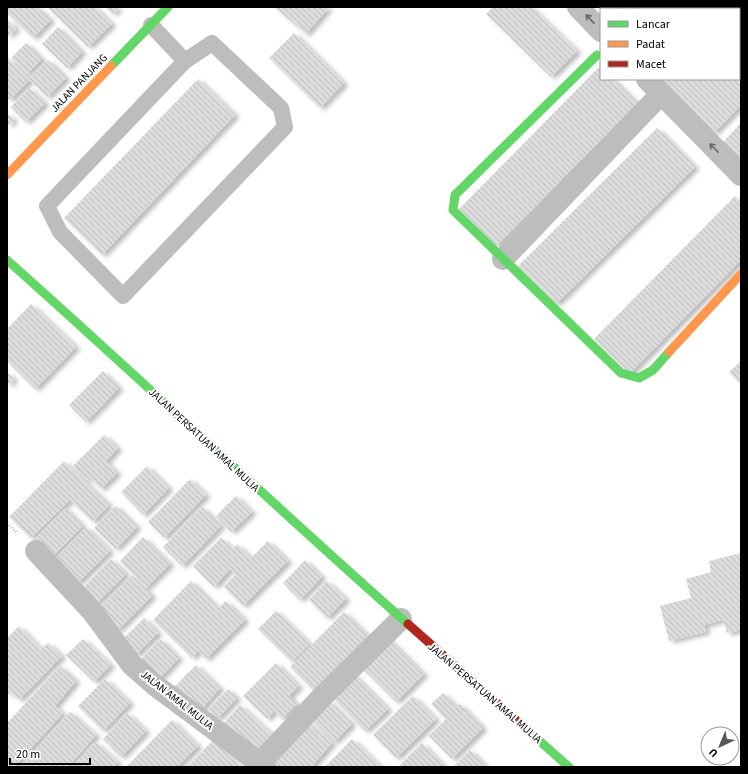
<svg xmlns="http://www.w3.org/2000/svg" width="748" height="774" font-family="'Source Sans 3',sans-serif">
<style>
.building{fill:url(#building-back-hatch);filter:url(#shadow)}
.lines{fill:none;stroke-linecap:round;stroke-linejoin:round}
.path{stroke:#b8b8b8;stroke-width:2.5;stroke-dasharray:1 2;stroke-linecap:butt}
.lane{stroke:#bdbdbd;stroke-width:16}
.street{stroke:#bdbdbd;stroke-width:22}
.fast{stroke:#63d668;stroke-width:9}
.slow{stroke:#ff974d;stroke-width:9}
.jam{stroke:#b3261e;stroke-width:9}
.oneway{stroke:#686868}
.labels{text-anchor:middle;dominant-baseline:central;stroke-width:4;stroke-linejoin:round;paint-order:stroke}
.street-label{font-size:11px;fill:#000;stroke:#fff}
</style>
<defs>
<pattern id="building-back-hatch" width="6" height="6" patternUnits="userSpaceOnUse"><rect width="6" height="6" fill="#dcdcdc"/><path d="M-1 5l2 2M0 0l6 6M5-1l2 2" fill="none" stroke="#bbb"/></pattern>
<filter id="shadow"><feDropShadow dx="4.5" dy="2.5" stdDeviation="2" flood-color="#0004"/></filter>
</defs>
<rect width="100%" height="100%" fill="#fff"/>
<path class="building" d="M7 7H37L51 20 33 38 7 13Z
M47 7H95L112 24 88 47Z
M105 7H119L113 14Z
M274 7H329L306 34Z
M493 7H531L577 51 551 77 486 14Z
M607 7H659L661 9H606Z
M7 19 16 29 7 37Z
M58 27 82 52 67 68 42 44Z
M294 33 344 83 320 108 269 58Z
M26 43 42 59 27 74 11 58Z
M7 57 29 79 48 60 66 78 47 97 30 80 10 100 7 98Z
M600 66 601 79H613L637 103 496 246 459 209Z
M739 78 741 80V105L714 133 657 79Z
M198 79 235 115 102 255 64 218Z
M29 88 45 103 26 122 11 107Z
M7 113 14 120 7 126Z
M741 123V164L721 144Z
M657 128 695 167 556 304 518 266Z
M735 196 741 202V260L629 374 594 339Z
M31 304 76 347 35 389 7 361V329Z
M741 361V384L729 372Z
M103 371 119 388 86 422 69 405Z
M7 372 14 379 7 386Z
M104 435 118 448 106 461 117 473 101 489 90 477 87 480 73 466Z
M64 461 109 505 93 522 70 500 31 538 9 517Z
M147 466 169 488 143 515 121 492Z
M190 479 206 495 164 538 148 522Z
M236 496 252 512 231 532 216 516Z
M116 506 137 527 116 549 94 528Z
M202 507 221 526 182 566 163 547Z
M65 508 83 526 52 557 34 540Z
M86 527 110 551 78 583 55 559Z
M143 537 170 564 146 588 120 561Z
M221 538 233 549 237 544 251 558 268 541 288 561 243 606 224 587 236 574 230 569 214 587 193 566Z
M741 553V630L727 633 723 620 704 625 706 632 669 641 660 606 691 598 686 579 711 572 709 561Z
M111 559 126 574 96 604 81 590Z
M305 560 322 577 300 600 283 583Z
M132 575 152 596 117 631 97 610Z
M191 581 218 608 226 601 245 620 206 659 198 651 192 658 153 620Z
M327 581 346 599 327 618 309 600Z
M276 611 310 644 292 662 258 629Z
M344 612 368 636 314 691 290 667Z
M144 618 158 633 136 655 121 641Z
M19 626 41 649 48 643 62 656 19 700 11 692 7 696V638Z
M388 638 424 674 396 702 360 666Z
M83 639 111 665 94 682 66 655Z
M160 639 179 658 156 682 137 663Z
M276 663 299 686 289 696 297 704 282 719 274 711 267 719 243 696Z
M196 665 220 688 200 711 174 687Z
M60 666 76 681 55 706 63 713 14 767H11L7 763V723Z
M352 673 388 709 365 731 330 695Z
M105 679 130 703 103 731 78 706Z
M228 689 237 698 217 719 208 710Z
M443 693 457 707 460 704 483 728 452 759 429 736 446 719 431 704Z
M413 696 436 719 396 758 373 735Z
M329 701 352 724 334 742 311 719Z
M240 705 274 736 257 754 224 723Z
M70 712 96 735 68 767H20Z
M127 713 146 731 121 757 103 739Z
M172 720 198 746 177 767H128L127 766Z
M306 721 332 743 311 767H271Z
M352 739 381 767H325Z
M213 740 241 767H187Z
M95 742 118 762 113 767H72Z
M422 743 444 766 398 767Z
M470 750 487 767H453Z"/>
<g class="lines">
<path class="path" d="M7 523 18 534"/>
<path class="lane" d="M151 25 185 61
M212 43 281 108 285 127 123 296 60 232 47 206 185 61Z"/>
<path class="street" d="M578 7 601 31
M647 79 741 175
M503 259 661 94
M36 551 92 611 132 665 156 686 265 767
M260 763 321 698 401 619"/>
<path class="fast" d="M597 55 455 195 453 210 621 373 639 378 653 370 669 352
M111 66 168 7
M7 260C142 380 272 504 408 624
M515 719 569 767"/>
<path class="slow" d="M7 175 111 66
M669 352 741 274"/>
<path class="jam" d="M408 624 515 719"/>
</g>
<defs><path id="oneway-shaft" d="M-6 0H5M1.5-3L5.5 0L1.5 3" fill="none" stroke-width="1.6" stroke-linecap="round" stroke-linejoin="round"/></defs>
<g class="oneway">
<use href="#oneway-shaft" transform="translate(590 19) rotate(-133)"/>
<use href="#oneway-shaft" transform="translate(714 148) rotate(-135)"/>
</g>
<g class="labels">
<g class="street-label">
<text transform="translate(79 83) rotate(-46)">JALAN PANJANG</text>
<text transform="translate(204 440) rotate(43)">JALAN PERSATUAN AMAL MULIA</text>
<text transform="translate(485 693) rotate(41)">JALAN PERSATUAN AMAL MULIA</text>
<text transform="translate(177 700) rotate(38)">JALAN AMAL MULIA</text>
</g>
</g>
<rect width="748" height="774" fill="none" stroke="#000000" stroke-width="16"/>
<rect x="600" y="8" width="140" height="72" fill="#ffffff" stroke="#999999"/>
<rect x="608" y="21" width="20" height="6" fill="#63d668" stroke="#999999"/>
<text x="636" y="28" font-size="12" fill="#000000">Lancar</text>
<rect x="608" y="41" width="20" height="6" fill="#ff974d" stroke="#999999"/>
<text x="636" y="48" font-size="12" fill="#000000">Padat</text>
<rect x="608" y="61" width="20" height="6" fill="#b3261e" stroke="#999999"/>
<text x="636" y="68" font-size="12" fill="#000000">Macet</text>
<g transform="translate(720 746) rotate(224)"><circle r="19" fill="#ffffff" stroke="#999999"/>
<path d="M0-3L7 15L0 10L-7 15Z" fill="#595959"/>
<text y="-6" font-size="11" font-weight="bold" text-anchor="middle" fill="#000000">U</text>
</g>
<path d="M10 758v6h80v-6" fill="none" stroke="#000000" stroke-width="2"/>
<text x="16" y="758" font-size="12" fill="#000000" stroke="#ffffff" stroke-width="3" paint-order="stroke">20 m</text>
</svg>
